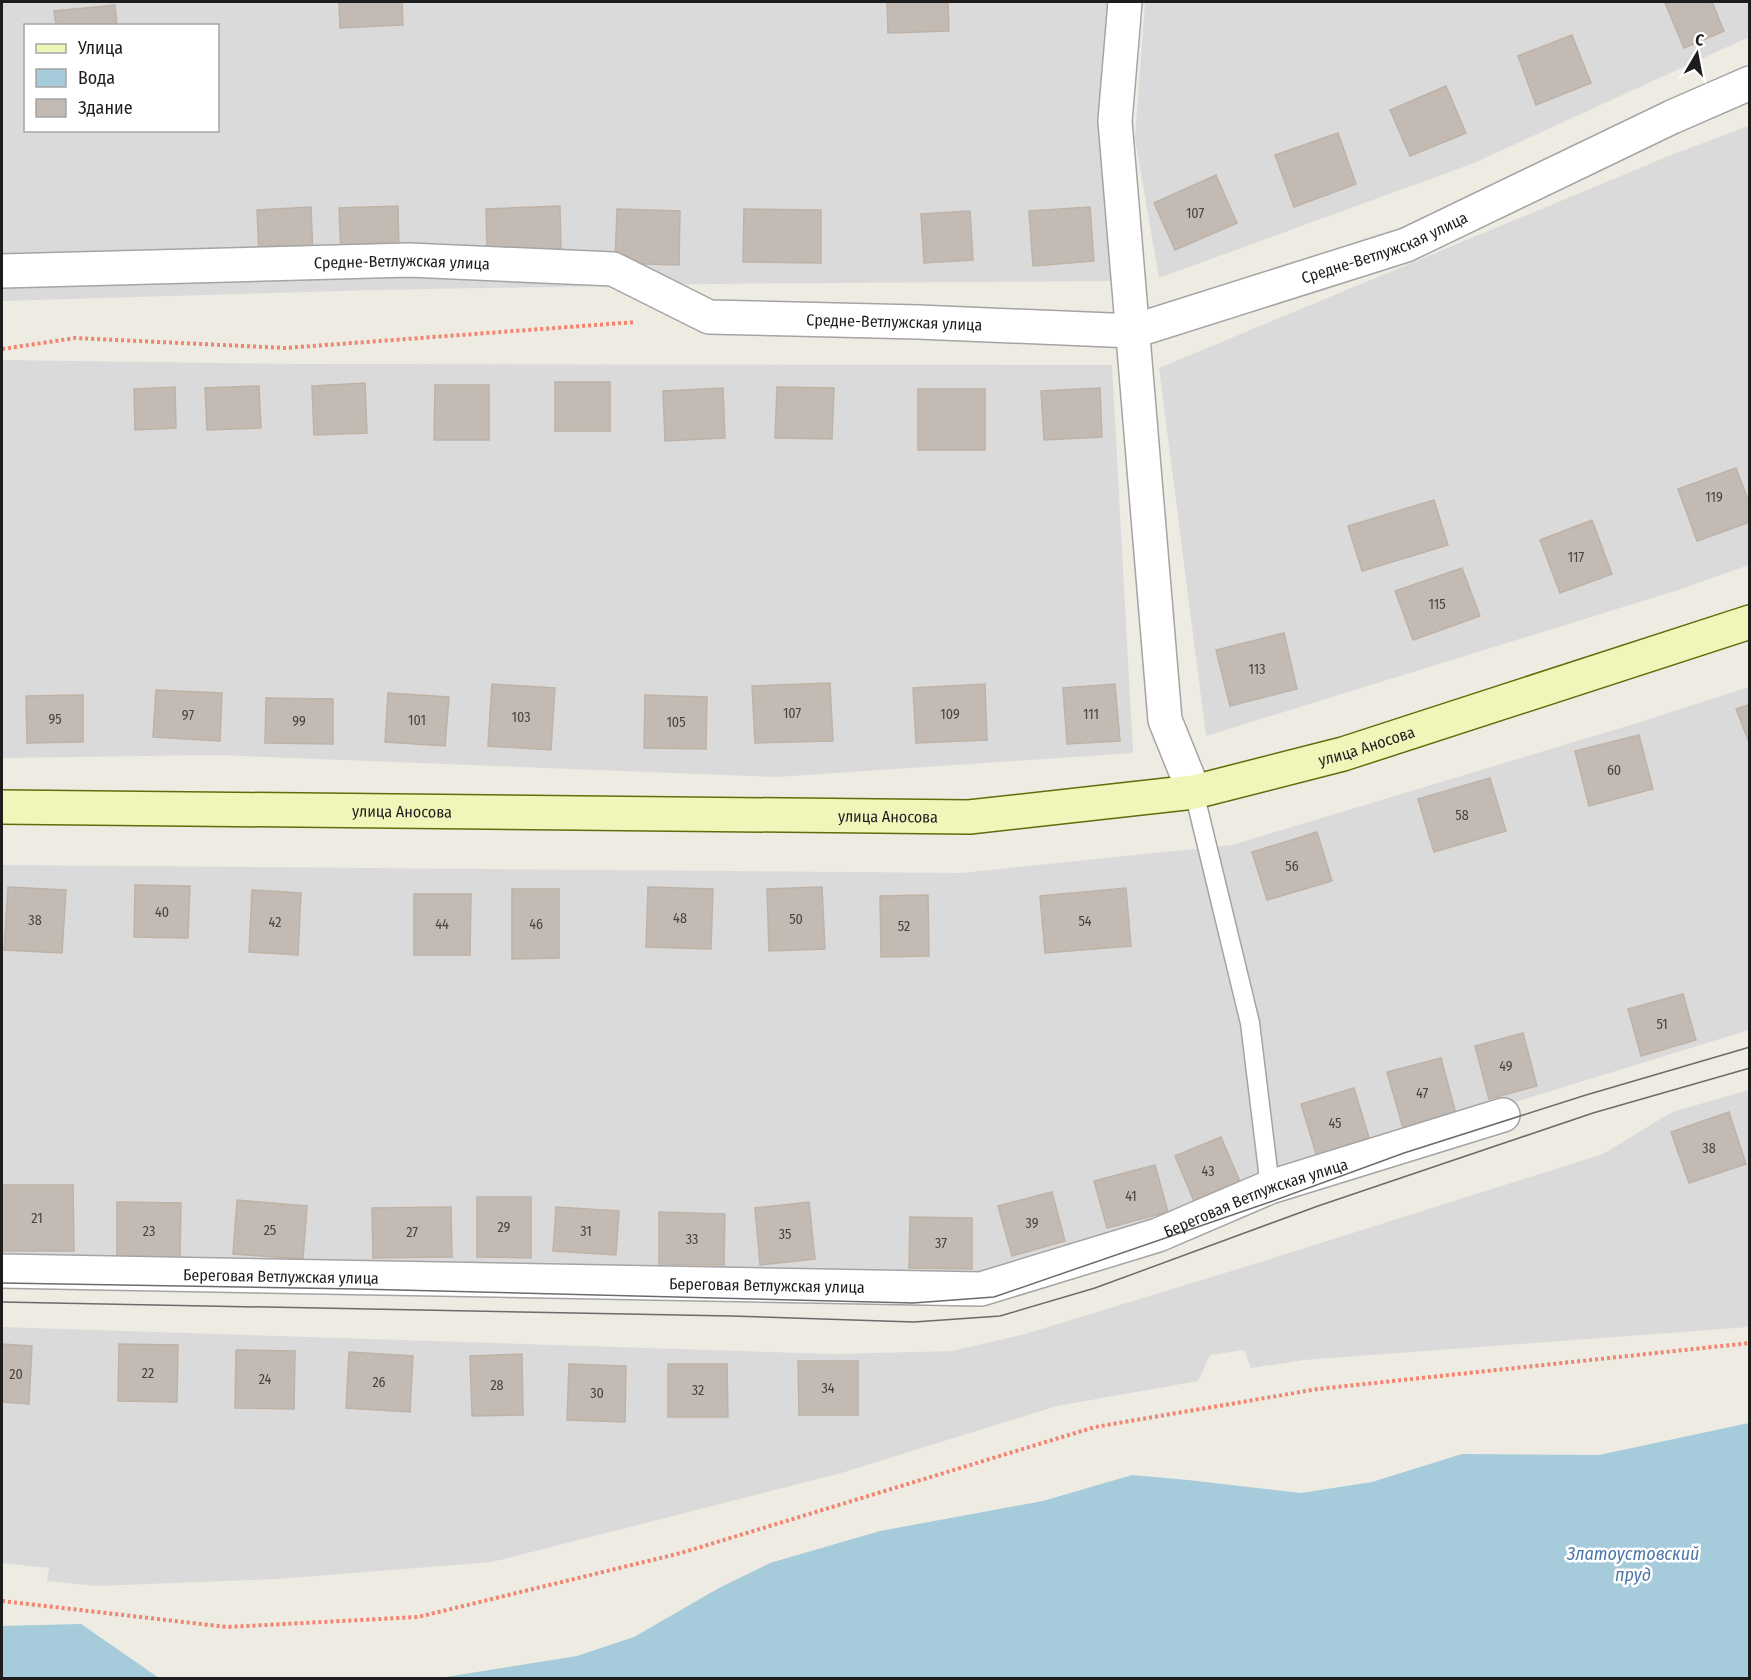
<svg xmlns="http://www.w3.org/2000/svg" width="1751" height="1680" font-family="'Fira Sans Condensed',sans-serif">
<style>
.residential{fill:#dbdada;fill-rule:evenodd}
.water{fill:#a6cbda}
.building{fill:#c2bab3;stroke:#bfb2a6;stroke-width:1.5}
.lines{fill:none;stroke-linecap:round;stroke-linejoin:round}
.lane-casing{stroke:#a4a4a4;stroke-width:21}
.street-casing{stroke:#a4a4a4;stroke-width:36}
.secondary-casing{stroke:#5e6e0a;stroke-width:36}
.path{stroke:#f3846f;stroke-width:4;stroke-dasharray:3 3;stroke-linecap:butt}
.lane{stroke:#fff;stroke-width:18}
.street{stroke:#fff;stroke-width:33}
.secondary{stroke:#f0f6b9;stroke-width:33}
.tram{stroke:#6b6b6b;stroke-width:1.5}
.labels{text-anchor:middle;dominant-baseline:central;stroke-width:5;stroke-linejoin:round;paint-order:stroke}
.number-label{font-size:14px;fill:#464442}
.street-label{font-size:16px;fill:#1d1d1d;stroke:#fff}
.water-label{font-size:18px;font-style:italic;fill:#4e76a8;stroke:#fff}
</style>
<rect width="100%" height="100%" fill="#eeebe3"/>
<path class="residential" d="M2 2H1110L1112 281 711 284 376 290 2 301ZM26 26H218V130H26Z
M1145 2H1749V37L1474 163 1159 278 1135 139Z
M1749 126V565L1675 591 1206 736 1159 368 1671 155Z
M2 360 297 364 1112 365 1133 753 777 777 216 755 2 758Z
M1749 687V1030L1388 1141 1201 1207 979 1276 2 1262V865L961 873 1232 845 1634 724Z
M1749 1090V1327L1304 1360 1251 1368 1244 1350 1210 1355 1198 1381 1057 1406 838 1474 492 1562 277 1579 97 1586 47 1581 49 1568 2 1563V1327L834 1354 952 1351 1025 1334 1264 1261 1603 1154 1672 1112Z"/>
<path class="water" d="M1749 1423V1678H439L577 1656 634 1637 719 1588 770 1563 880 1531 1043 1501 1132 1475 1188 1480 1301 1493 1372 1482 1462 1454 1599 1455Z
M81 1624 159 1678H2V1626Z"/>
<path class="building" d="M339 2H402L403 25 340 28Z
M887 2H948L949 31 888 33Z
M1668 2H1712L1724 31 1684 48 1665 3Z
M115 5 117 26H56L54 11Z
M1572 35 1591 83 1536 105 1518 56Z
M1446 86 1466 133 1410 156 1390 110Z
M1338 133 1356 184 1294 207 1275 155Z
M1216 175 1237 223 1175 250 1154 203Z
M398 206 399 254 341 255 339 208Z
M560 206 561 251 487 253 486 209Z
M311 207 313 255 259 257 257 210Z
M1090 207 1094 261 1033 266 1029 211Z
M617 209 680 211 679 265 615 263Z
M744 209 821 210V263L743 262Z
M970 211 973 260 924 263 921 214Z
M555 382H610V431H555Z
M365 383 367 433 314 435 312 386Z
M435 385H489V440H434Z
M259 386 261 428 207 430 205 388Z
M175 387 176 428 135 430 134 389Z
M777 387 834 388 832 439 775 438Z
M723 388 725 438 665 441 663 391Z
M1100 388 1102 437 1044 440 1041 391Z
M918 389H985V450H918Z
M1736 468 1750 505V522L1697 541 1678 489Z
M1434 500 1448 545 1362 571 1348 526Z
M1592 520 1612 574 1560 593 1540 540Z
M1462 568 1480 616 1413 640 1395 591Z
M1284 633 1297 689 1230 706 1216 650Z
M830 683 833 741 755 743 752 686Z
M492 684 555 688 551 750 488 746Z
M985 684 987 740 916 743 913 688Z
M1115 684 1120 741 1067 744 1063 688Z
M156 690 222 693 220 741 153 737Z
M388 693 449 697 445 746 385 742Z
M83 695V742L27 743 26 696Z
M645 695 707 697 706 749 644 748Z
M266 698 333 699V744L265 743Z
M1750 704V745L1736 709Z
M1639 735 1653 789 1589 806 1575 751Z
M1490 778 1506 831 1434 852 1418 799Z
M1317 832 1332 881 1267 900 1252 852Z
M135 885 190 886 188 938 134 937Z
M8 887 66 890 62 953 4 950Z
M648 887 713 889 711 949 646 947Z
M822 887 825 949 769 951 767 889Z
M1126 888 1131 946 1045 953 1040 896Z
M512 889H559V958L512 959Z
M252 890 301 893 298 955 249 952Z
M414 894H471L470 955H414Z
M928 895 929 956 881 957 880 896Z
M1683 994 1696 1040 1641 1056 1628 1009Z
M1523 1033 1537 1086 1489 1099 1475 1046Z
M1441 1058 1456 1114 1403 1128 1387 1072Z
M1354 1088 1370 1141 1317 1157 1301 1104Z
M1729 1112 1746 1164 1689 1183 1671 1132Z
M1221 1137 1242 1186 1196 1206 1175 1156Z
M1155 1165 1168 1212 1107 1228 1094 1181Z
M2 1185H73L74 1251H2Z
M1052 1192 1065 1241 1012 1256 998 1206Z
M477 1197H531V1258L477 1257Z
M237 1200 307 1206 303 1259 233 1254Z
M117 1202 181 1203 180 1259H117Z
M809 1202 815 1259 760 1265 755 1208Z
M451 1207 452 1257 373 1258 372 1208Z
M556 1207 619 1211 616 1255 553 1251Z
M659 1212 725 1214 724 1265 659 1264Z
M910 1217 972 1218V1269L909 1268Z
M2 1344 32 1346 29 1404 2 1402Z
M119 1344 178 1345 177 1402 118 1401Z
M236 1350 295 1351 294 1409 235 1408Z
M349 1352 413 1356 410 1412 346 1408Z
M522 1354 523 1415 472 1416 470 1356Z
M798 1361H858V1415H799Z
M569 1364 626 1366 625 1422 567 1420Z
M668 1364H727L728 1417H668Z"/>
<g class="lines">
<defs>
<path id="lane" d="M1194 792 1250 1023 1270 1187"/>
<g id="street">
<path d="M1125 2 1115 121 1165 720 1194 792"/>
<path id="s1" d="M2 271 409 260 613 269 709 317 918 322 1134 331 1406 245 1672 117 1750 83"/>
<path id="s2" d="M2 1271 981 1289 1158 1235 1270 1187 1503 1115"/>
</g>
<g id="secondary">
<path id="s3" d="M2 807 969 817 1194 792 1343 754 1750 622"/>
</g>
</defs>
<use href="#lane" class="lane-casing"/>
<use href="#street" class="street-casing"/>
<use href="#secondary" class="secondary-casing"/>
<path class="path" d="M2 349 75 338 285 348 636 322
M2 1601 227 1627 418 1617 681 1553 1095 1427 1318 1389 1750 1343"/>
<use href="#lane" class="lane"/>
<use href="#street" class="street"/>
<use href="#secondary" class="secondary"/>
<path class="tram" d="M2 1283 357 1289 913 1303 994 1297 1270 1202 1404 1153 1586 1095 1750 1047
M2 1302 731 1316 914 1322 1000 1316 1095 1288 1318 1206 1593 1113 1750 1068"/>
</g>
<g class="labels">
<g class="number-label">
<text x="1195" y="213">107</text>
<text x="1714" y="497">119</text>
<text x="1576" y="557">117</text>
<text x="1437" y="604">115</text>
<text x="1257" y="669">113</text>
<text x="792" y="713">107</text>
<text x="950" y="714">109</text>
<text x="1091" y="714">111</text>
<text x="188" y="715">97</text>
<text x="521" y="717">103</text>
<text x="55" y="719">95</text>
<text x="417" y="720">101</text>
<text x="299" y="721">99</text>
<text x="676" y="722">105</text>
<text x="1614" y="770">60</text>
<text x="1462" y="815">58</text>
<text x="1292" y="866">56</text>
<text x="162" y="912">40</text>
<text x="680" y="918">48</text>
<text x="796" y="919">50</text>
<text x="35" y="920">38</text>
<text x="1085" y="921">54</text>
<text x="275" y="922">42</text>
<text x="442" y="924">44</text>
<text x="536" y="924">46</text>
<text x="904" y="926">52</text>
<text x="1662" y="1024">51</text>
<text x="1506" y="1066">49</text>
<text x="1422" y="1093">47</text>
<text x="1335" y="1123">45</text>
<text x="1709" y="1148">38</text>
<text x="1208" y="1171">43</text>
<text x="1131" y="1196">41</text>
<text x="37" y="1218">21</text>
<text x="1032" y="1223">39</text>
<text x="504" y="1227">29</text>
<text x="270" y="1230">25</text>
<text x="149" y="1231">23</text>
<text x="586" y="1231">31</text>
<text x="412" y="1232">27</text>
<text x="785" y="1234">35</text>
<text x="692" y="1239">33</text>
<text x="941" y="1243">37</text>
<text x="148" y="1373">22</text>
<text x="16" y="1374">20</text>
<text x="265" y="1379">24</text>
<text x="379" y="1382">26</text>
<text x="497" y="1385">28</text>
<text x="828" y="1388">34</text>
<text x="698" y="1390">32</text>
<text x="597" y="1393">30</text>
</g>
<g class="street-label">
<text stroke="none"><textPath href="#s1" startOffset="1408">Средне-Ветлужская улица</textPath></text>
<text stroke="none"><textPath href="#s1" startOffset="400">Средне-Ветлужская улица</textPath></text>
<text stroke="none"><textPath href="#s1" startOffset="904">Средне-Ветлужская улица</textPath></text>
<text stroke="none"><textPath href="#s3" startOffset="1372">улица Аносова</textPath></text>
<text stroke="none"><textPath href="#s3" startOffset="400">улица Аносова</textPath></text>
<text stroke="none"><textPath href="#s3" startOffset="886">улица Аносова</textPath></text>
<text stroke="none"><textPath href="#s2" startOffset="1269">Береговая Ветлужская улица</textPath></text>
<text stroke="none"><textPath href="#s2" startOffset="279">Береговая Ветлужская улица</textPath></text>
<text stroke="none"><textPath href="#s2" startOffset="765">Береговая Ветлужская улица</textPath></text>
</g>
<g class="water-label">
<text x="1633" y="1554">Златоустовский<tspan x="1633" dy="21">пруд</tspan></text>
</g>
</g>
<rect width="1751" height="1680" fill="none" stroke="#1d1d1d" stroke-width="6"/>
<rect x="24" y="24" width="195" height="108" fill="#ffffff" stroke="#a5a5a5" stroke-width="1.5"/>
<rect x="36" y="44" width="30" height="9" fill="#f0f6b9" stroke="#a5a5a5" stroke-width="1.5"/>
<text x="78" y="54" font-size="18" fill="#1d1d1d">Улица</text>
<rect x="36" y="69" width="30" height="18" fill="#a6cbda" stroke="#a5a5a5" stroke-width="1.5"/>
<text x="78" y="84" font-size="18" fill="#1d1d1d">Вода</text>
<rect x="36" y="99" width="30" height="18" fill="#c2bab3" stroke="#a5a5a5" stroke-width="1.5"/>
<text x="78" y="114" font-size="18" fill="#1d1d1d">Здание</text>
<g transform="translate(1697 54) rotate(10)" stroke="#ffffff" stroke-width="4.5" paint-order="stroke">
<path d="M0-4.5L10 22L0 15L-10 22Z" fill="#1d1d1d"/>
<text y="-9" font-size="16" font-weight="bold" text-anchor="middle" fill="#1d1d1d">С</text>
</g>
</svg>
